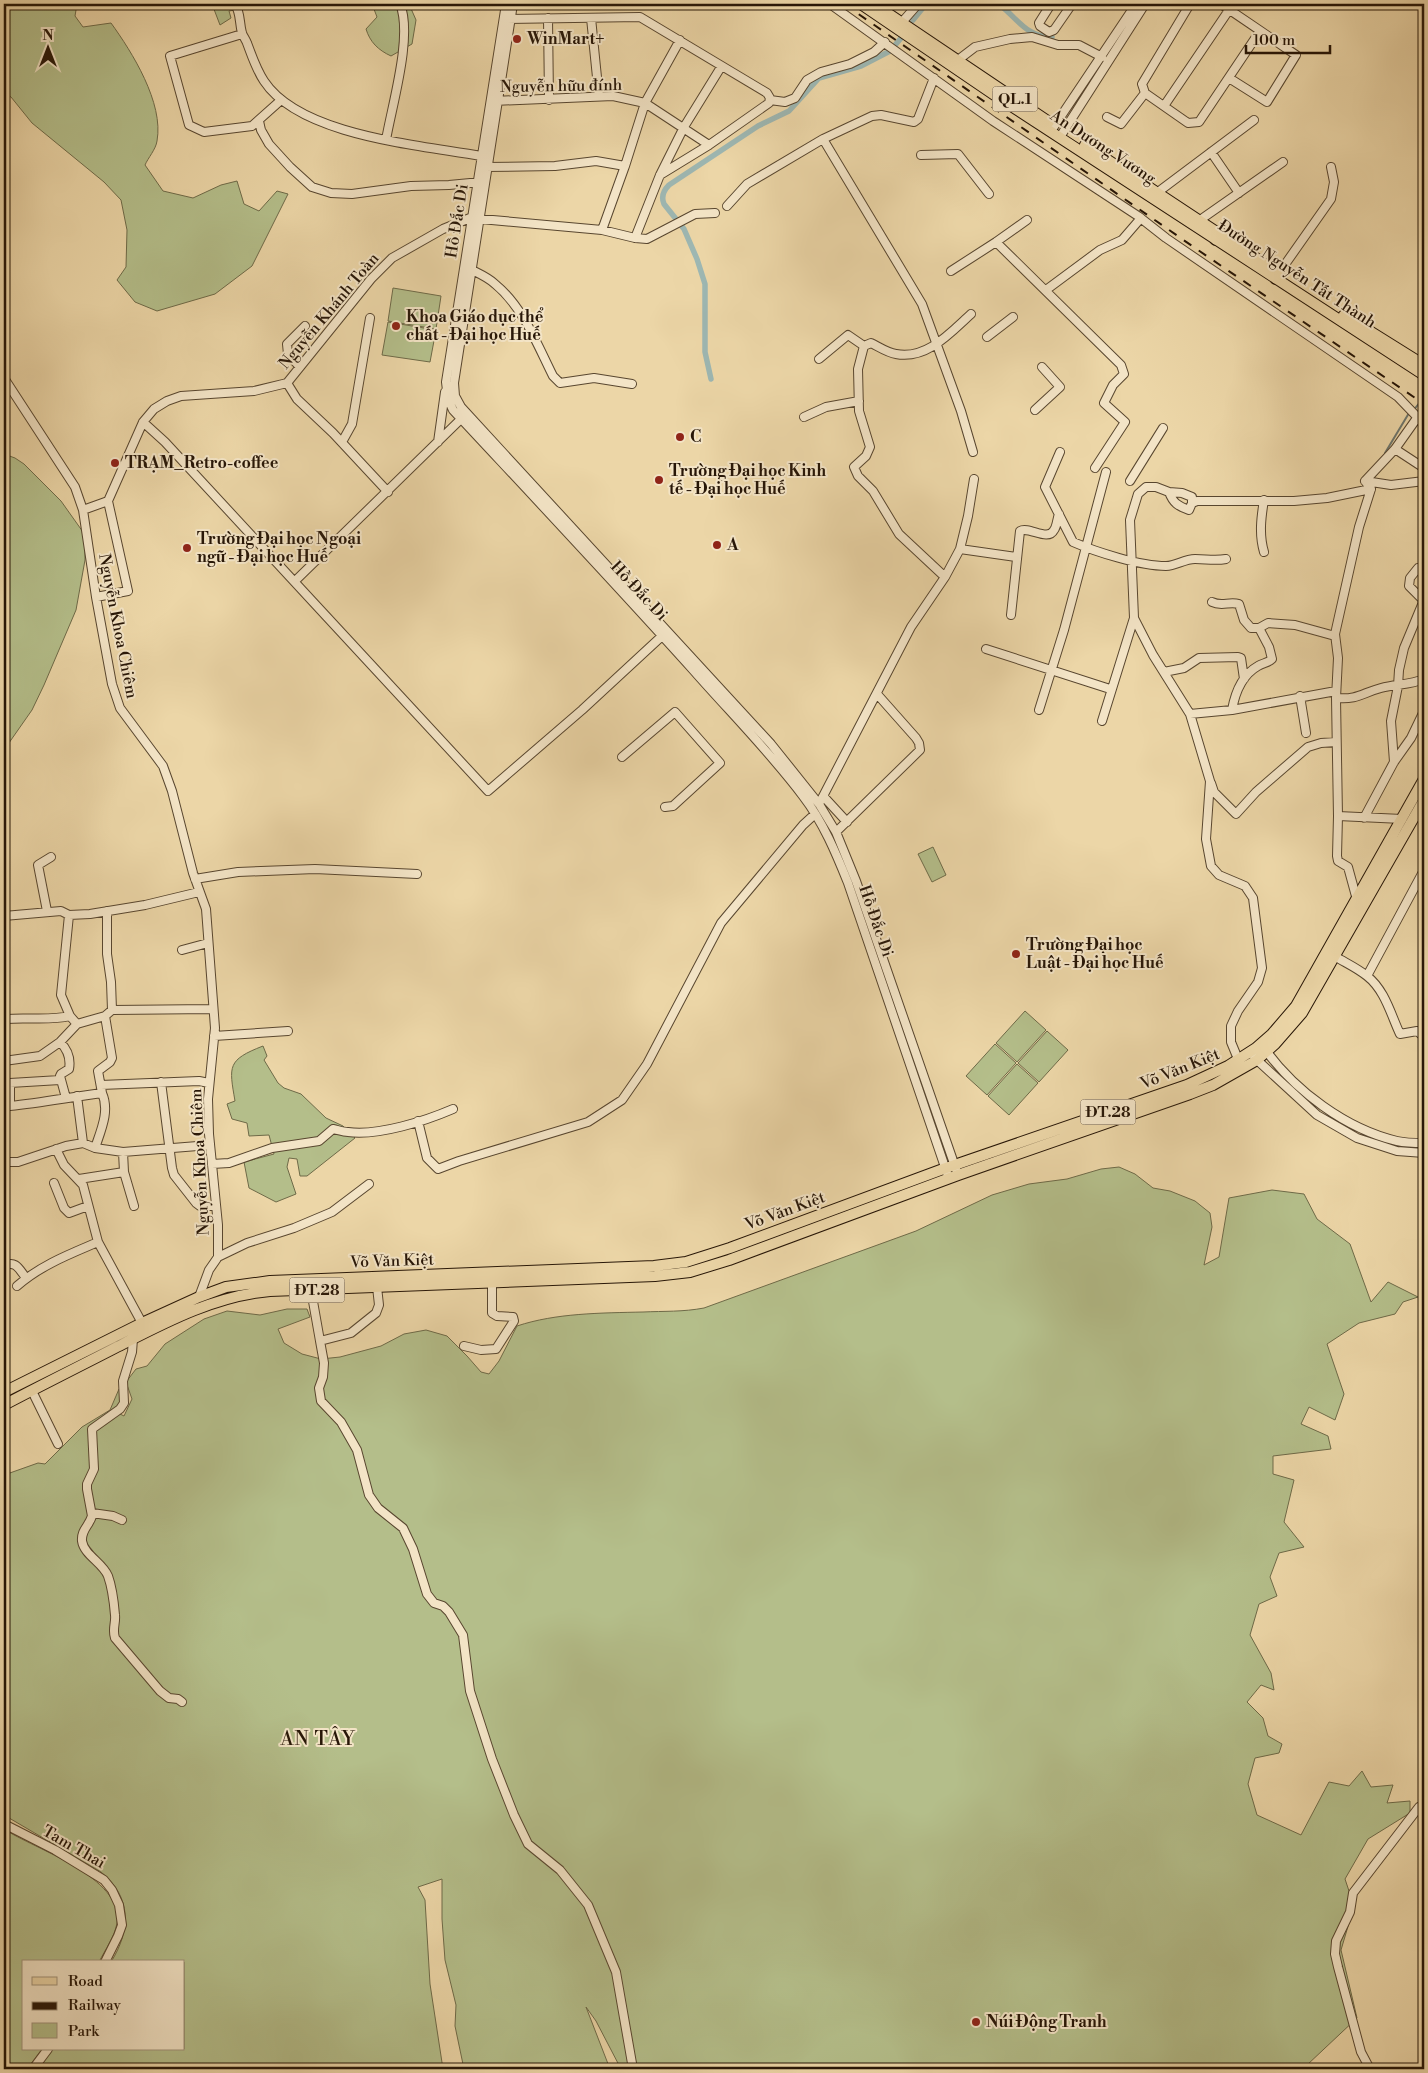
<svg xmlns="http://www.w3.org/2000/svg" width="1428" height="2073" font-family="'Libre Bodoni',serif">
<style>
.green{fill:#b4be8a;stroke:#6e6a48}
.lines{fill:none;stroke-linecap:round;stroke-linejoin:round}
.stream{stroke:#6e776e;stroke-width:2}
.canal{stroke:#9db7b2;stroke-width:5.5}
.minor-casing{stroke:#58462f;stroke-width:10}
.major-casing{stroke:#271607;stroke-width:12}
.highway-casing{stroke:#271607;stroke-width:14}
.minor{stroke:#f3e4c6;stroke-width:8}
.major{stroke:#ecd6a7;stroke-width:10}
.highway{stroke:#ecd6a7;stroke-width:11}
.rail{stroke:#271607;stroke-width:2;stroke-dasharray:9 9;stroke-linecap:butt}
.poi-dot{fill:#8f2418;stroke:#f3e4c6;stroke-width:2}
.labels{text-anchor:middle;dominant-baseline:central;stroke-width:4;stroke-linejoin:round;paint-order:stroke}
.shield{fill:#f3e4c6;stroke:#645440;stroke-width:1}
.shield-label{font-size:15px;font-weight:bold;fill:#271607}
.poi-label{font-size:16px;font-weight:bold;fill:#271607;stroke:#f3e4c6;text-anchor:start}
.street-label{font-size:16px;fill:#271607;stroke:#f3e4c6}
.quarter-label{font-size:19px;letter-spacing:1px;fill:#271607;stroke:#f3e4c6}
</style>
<rect width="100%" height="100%" fill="#ecd6a7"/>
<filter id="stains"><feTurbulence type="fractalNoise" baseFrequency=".004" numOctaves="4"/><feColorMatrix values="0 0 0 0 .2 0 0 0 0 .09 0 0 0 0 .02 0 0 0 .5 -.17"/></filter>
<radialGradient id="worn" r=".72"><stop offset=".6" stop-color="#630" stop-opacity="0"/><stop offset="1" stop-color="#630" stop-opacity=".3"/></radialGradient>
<path class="green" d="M4 4H77L75 16 83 27 111 23C132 52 164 103 157 141 156 149 148 158 145 165L163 191 193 198 221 185 237 181 244 204 259 211 277 191 288 194 252 266 215 294 157 311 135 302 117 280 126 267 127 230 121 200 104 182 32 123 11 97 4 93Z
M212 4H235V10L229 11 231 18 220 25Z
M372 4H409L416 20 412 44 391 56C378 50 370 42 366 29L377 17Z
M393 288 441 296 436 329 388 321Z
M388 322 436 330 430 362 382 355Z
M4 454 15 458 24 464 61 501 83 532 85 543V560L76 610 44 685 32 710 4 750Z
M933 847 946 875 932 882 918 854Z
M1025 1011 1046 1030 1017 1062 996 1043Z
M1047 1031 1068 1050 1039 1082 1018 1063Z
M995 1044 1016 1063 987 1095 966 1076Z
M263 1046 267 1056 264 1060 278 1083 284 1088 301 1094 326 1118 343 1126 355 1138 307 1176H300L297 1159 289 1158 287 1167 296 1194 276 1202 249 1188 244 1162 274 1154 269 1135 249 1136 247 1123 232 1119 227 1104 235 1101C229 1066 227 1060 263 1046Z
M1017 1064 1038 1083 1009 1115 988 1096Z
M1119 1167 1135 1174 1153 1188 1170 1191 1195 1201 1210 1213 1212 1227 1204 1265 1219 1257 1229 1198 1272 1190 1304 1194 1317 1219 1350 1244 1371 1302 1388 1282 1418 1297 1403 1302 1395 1314 1359 1323 1327 1344 1344 1394 1335 1420 1309 1407 1301 1424 1328 1436 1331 1449 1273 1456V1474L1294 1480 1284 1522 1304 1547 1279 1553 1270 1577 1277 1596 1259 1604 1250 1635 1271 1673 1274 1690 1261 1685 1247 1702 1263 1718 1268 1736 1282 1744 1279 1753 1255 1758 1248 1784 1257 1815 1301 1835 1329 1782 1349 1786 1362 1771 1371 1787 1393 1785 1387 1803 1410 1801V1813L1368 1839 1345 1879 1354 1906 1341 1950 1357 2018 1307 2065 1306 2069H621L596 2021 586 2007 610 2069H464L455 2026 456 2005 445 1960 442 1919V1879L418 1887 425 1900 430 1984 443 2069H38L53 2049H184V1962H111C131 1930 132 1897 101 1872L4 1815V1530C13 1512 0 1492 7 1474L38 1463 45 1464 82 1427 110 1410 119 1389 122 1396 118 1413 124 1416 132 1399 126 1382 136 1369 147 1366 165 1344 204 1319 227 1311 260 1315 287 1309H307L310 1317 278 1329 284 1343 302 1354 321 1359 340 1357 381 1346 404 1334 426 1330 447 1336 467 1356 481 1372 489 1374 499 1361 517 1326C556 1313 601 1313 643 1312 664 1311 683 1312 704 1308L916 1231 992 1195 1029 1184 1067 1179 1101 1169Z
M4 1829C34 1849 124 1877 117 1923 115 1936 105 1950 99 1962H24V2049H42L27 2069H4Z"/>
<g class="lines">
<path class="stream" d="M1413 411 1424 397
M1385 453 1409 413"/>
<path class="canal" d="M999 4C1016 17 1027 38 1052 37
M913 20 926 4
M711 379 705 352V284L697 259 684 229 664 204C661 197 663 191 669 185L758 126 789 111 819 78 861 66 890 51 902 37"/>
<defs>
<path id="minor" d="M235 4C241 14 239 22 242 33 243 36 246 40 247 43 252 56 256 69 264 81 300 136 420 145 481 156
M506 4 446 382 448 399 453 410C534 497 615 583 694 671 730 712 770 752 803 796 823 822 836 853 848 883L947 1173
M513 4 454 383 455 396 461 407 771 744 819 804 836 832 856 881 958 1175
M830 4 993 121 1138 216 1166 238 1398 397 1424 424
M1051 4 1039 23 1040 26 1049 32 1054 30 1072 4
M1190 4 1142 84 1145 93 1188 123 1199 122 1260 31
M1221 4 1296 55 1267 102 1229 78
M548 18 549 100
M591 18 599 97
M507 19 640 17 767 93 770 98 769 103 709 145 660 175
M903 21 918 4
M242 34 170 56 189 125 204 132 252 126 280 101
M958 60 975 47 1010 39 1032 37 1058 45H1079L1102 57
M770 100 785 102 795 98 807 80 821 72 850 64 874 52 885 42
M494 101 613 96 645 103 709 145
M1164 106 1229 10
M1107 117 1121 124 1145 93
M259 121 261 130 269 144 290 167 312 187 331 193 352 194 411 186 449 185 481 182
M1051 131 1136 4
M1060 137 1145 4
M823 139 872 116 881 115 914 122 918 119 934 78
M386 140C392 105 413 36 400 4
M1211 152 1239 193
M921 155 958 154 989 194
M484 167 555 166 596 161 625 166
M1158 192 1254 120
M727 206 747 184 823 139 922 304 961 411 973 452
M1200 220 1283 162
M602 230 625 166 645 103 680 40
M635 238 660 175 684 127 721 67
M996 242 1121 365 1124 374 1113 385 1104 403 1125 422 1095 468
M472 270C480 274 489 278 495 284 523 307 537 344 553 376L560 383 594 378 632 384
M951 271 996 242 1027 220
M1279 273 1331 199 1334 182 1331 167
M1046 290 1100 250 1122 240 1141 218
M987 337 1013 317
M819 359 848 335 864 346
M300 367 288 354 287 344 305 326
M4 378 75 487 83 510 96 597 112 684 120 708 163 766 172 791 193 873 206 909 215 1028 208 1099 209 1134 218 1225V1257L209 1270 199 1297
M287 383 297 399 333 433 388 492
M1035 410 1060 387 1042 367
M804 417 826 407 859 401
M143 422 165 442C273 558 380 675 488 791L582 710 662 636
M342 442 352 424 370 318
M438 442 445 392
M1395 449 1424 468
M1060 452 1045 487 1073 542C1096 552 1140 566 1166 566 1176 566 1184 559 1195 559 1206 559 1215 561 1226 559
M1130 481 1163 428
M1365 481 1391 485 1424 481
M1169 492 1182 493 1192 497V503
M1264 500C1261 518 1259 535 1264 552
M83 510 108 501 143 422 154 409 167 401 181 396 254 391 287 383 371 279 392 258 443 229 470 218 602 230 635 238 647 239 695 214 715 213
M960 549 1016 557
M1418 568 1410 578 1409 586 1424 601
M945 577 899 534 873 491 858 476 854 467 866 456 870 447 859 411 858 369 864 346 871 343C879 347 888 353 896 354 927 360 951 332 971 314
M295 581 461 419
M96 597 128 591 108 501
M1212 602C1222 607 1229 601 1239 604L1244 620 1251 628H1259L1268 623 1295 625 1335 636
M1011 615 1020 531C1029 526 1048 542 1054 530 1057 526 1057 519 1059 514
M986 649 1110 689
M1164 672 1184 668 1199 658 1238 657 1241 658 1244 679
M1300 696 1306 733
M1336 698C1358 700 1362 693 1381 688 1396 684 1410 685 1424 679
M1039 710 1064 630 1106 472
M1232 710C1235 693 1242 675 1258 666 1263 663 1268 663 1272 659L1269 647 1259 628
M1190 714 1232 710 1336 691
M1102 721 1134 618
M622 757 675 712 720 763 673 806 665 807
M1394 762 1391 721 1398 686 1399 670 1404 648 1424 600
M1211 783 1214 792 1236 814 1256 792 1308 747 1321 743 1336 742
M824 797 847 822
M819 804 911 627 945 577 960 549 968 516 974 479
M1338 816 1402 819
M1364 818 1394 762 1411 738 1424 711
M836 832 920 750 919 743 916 738 877 694
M195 879 238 872 315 869 417 874
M1357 900 1348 867 1338 861 1337 856 1338 816 1336 698 1338 658 1335 634 1359 527 1371 489 1365 481 1395 449 1417 418
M47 911 38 865 51 857
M107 911V954L111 982 112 1010
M69 915 61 995 70 1016 77 1024
M4 916 61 911 69 915 90 914 145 905 199 892
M182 950 208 943
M1336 957C1346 963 1357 968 1367 976 1385 990 1391 1015 1400 1034L1417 1031 1424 1037
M1367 976 1424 870
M6 1019C28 1017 49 1021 70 1016
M214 1036 288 1031
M60 1042C68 1050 71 1058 69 1069L61 1074 60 1076 66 1098
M1264 1048C1295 1091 1346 1129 1397 1141 1406 1143 1416 1143 1424 1143
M1251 1052 1257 1060 1317 1115 1357 1138 1397 1151 1424 1153
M1238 1059 1231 1042V1026L1238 1011 1258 982 1262 968 1253 898 1245 886 1219 875 1211 866 1206 839 1210 781 1190 714 1153 655 1134 618 1130 520 1138 494 1146 487H1156L1169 492C1173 503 1178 506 1189 510L1192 503 1197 501H1294L1327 498 1371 489
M4 1061 40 1056 60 1042 77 1024 105 1016 112 1010 213 1009
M60 1080 10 1083V1106C41 1103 71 1097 102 1093L98 1071 110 1062 112 1058 105 1016
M161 1082 172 1168 174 1175 196 1203 200 1206H216
M101 1085 199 1081 209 1083
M77 1096 83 1143
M418 1121 427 1158 438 1169 459 1161 588 1122 622 1100 647 1064 721 923 803 825 815 814
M95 1148C101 1130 110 1111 102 1093
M56 1149 64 1165 83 1185 98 1242 142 1323
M4 1162H18L66 1146 83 1143 95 1148 123 1152 210 1145
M212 1164 229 1163 272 1148 319 1141 333 1129C338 1130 343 1132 348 1132 379 1136 425 1121 453 1109
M124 1172 134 1206
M79 1179 124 1172 123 1152
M54 1183 64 1208 69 1213 88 1206
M218 1257 247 1243 294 1228 332 1212 369 1184
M4 1266C16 1260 19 1269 26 1278
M17 1286C41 1265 70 1254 98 1242
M377 1287 379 1305 376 1313 351 1333 320 1341 324 1363 323 1377 319 1388 321 1401 341 1422 357 1450 369 1495 378 1508 403 1528 413 1549 427 1594 434 1603 443 1606 449 1612 463 1635 470 1691 492 1759 514 1815 528 1844 560 1870 588 1905 616 1972 633 2069
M311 1290 320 1341
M133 1339 132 1352 123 1381 124 1403 120 1409 92 1429 94 1469 87 1484V1489L92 1516C89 1526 81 1530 82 1541 84 1555 103 1563 108 1576 112 1587 114 1603 115 1615 116 1623 112 1629 115 1638L160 1691 169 1698 178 1699 182 1702
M464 1346 481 1350 496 1349 514 1321 513 1317 497 1316 492 1313V1283
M32 1391 58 1444
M92 1513 113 1516 122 1520
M4 1824 55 1850 104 1880 112 1890 119 1905 122 1925 118 1936 105 1962
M33 2069 48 2049
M1370 2069 1361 2052 1338 1967 1335 1954 1336 1941 1350 1912 1353 1893 1419 1807 1424 1805"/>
<path id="major" d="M861 4 999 98 1424 375
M874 4 1049 122
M1085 145 1277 272
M1344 315 1424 365
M4 1392 142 1323 199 1297 226 1287 270 1281 654 1266 686 1262 730 1248 946 1168 1187 1085 1228 1066 1256 1048 1272 1034 1296 1006 1424 779
M4 1405C40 1386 76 1368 113 1349 162 1324 213 1296 270 1291L655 1276 690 1272 729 1260 958 1175 1190 1094 1213 1085 1257 1060 1275 1044 1302 1013 1424 800"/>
<path id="highway" d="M1216 239 1221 234
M1276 278 1279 273"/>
</defs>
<use href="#minor" class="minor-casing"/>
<use href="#major" class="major-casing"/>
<use href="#highway" class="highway-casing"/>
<use href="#minor" class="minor"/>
<use href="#major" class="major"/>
<use href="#highway" class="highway"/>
<path class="rail" d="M844 4 1195 248 1424 404"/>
</g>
<g class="poi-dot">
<circle cx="517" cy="39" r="5"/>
<circle cx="396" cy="326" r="5"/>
<circle cx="680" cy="437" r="5"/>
<circle cx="115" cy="463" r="5"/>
<circle cx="659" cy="480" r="5"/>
<circle cx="717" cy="545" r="5"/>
<circle cx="187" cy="548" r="5"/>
<circle cx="1016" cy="954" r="5"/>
<circle cx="976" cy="2022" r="5"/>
</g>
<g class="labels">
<g class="shield">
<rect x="992.5" y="86.5" width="45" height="25" rx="4"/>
<rect x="1080.5" y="1099.5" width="55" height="25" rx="4"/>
<rect x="289.5" y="1277.5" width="55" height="25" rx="4"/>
</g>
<g class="shield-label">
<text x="1015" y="99">QL.1</text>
<text x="1108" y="1112">ĐT.28</text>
<text x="317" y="1290">ĐT.28</text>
</g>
<g class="poi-label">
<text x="527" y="39">WinMart+</text>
<text x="406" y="317">Khoa Giáo dục thể<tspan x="406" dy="18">chất - Đại học Huế</tspan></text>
<text x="690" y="437">C</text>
<text x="125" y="463">TRẠM_Retro-coffee</text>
<text x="669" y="471">Trường Đại học Kinh<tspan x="669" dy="18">tế - Đại học Huế</tspan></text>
<text x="197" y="539">Trường Đại học Ngoại<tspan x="197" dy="18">ngữ - Đại học Huế</tspan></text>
<text x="727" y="545">A</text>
<text x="1026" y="945">Trường Đại học<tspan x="1026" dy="18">Luật - Đại học Huế</tspan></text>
<text x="986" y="2022">Núi Động Tranh</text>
</g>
<g class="street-label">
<text transform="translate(561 86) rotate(-1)">Nguyễn hữu đính</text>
<text transform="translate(1103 147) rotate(33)">An Dương Vương</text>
<text transform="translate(457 221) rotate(-81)">Hồ Đắc Di</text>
<text transform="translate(1297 274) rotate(33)">Đường Nguyễn Tất Thành</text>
<text transform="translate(329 311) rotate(-50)">Nguyễn Khánh Toàn</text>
<text transform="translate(639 591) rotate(47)">Hồ Đắc Di</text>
<text transform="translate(118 626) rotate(79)">Nguyễn Khoa Chiêm</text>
<text transform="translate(876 921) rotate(71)">Hồ Đắc Di</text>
<text transform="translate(1180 1069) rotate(-22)">Võ Văn Kiệt</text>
<text transform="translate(200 1162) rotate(-93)">Nguyễn Khoa Chiêm</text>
<text transform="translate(785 1211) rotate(-20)">Võ Văn Kiệt</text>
<text transform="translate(392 1261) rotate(-2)">Võ Văn Kiệt</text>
<text transform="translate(74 1847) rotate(30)">Tam Thai</text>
</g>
<g class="quarter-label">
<text x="318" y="1739">AN TÂY</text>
</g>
</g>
<rect width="1428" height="2073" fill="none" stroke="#ecd6a7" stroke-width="20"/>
<rect x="5" y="5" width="1418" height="2063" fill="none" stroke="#271607" stroke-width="2.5"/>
<rect x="10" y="10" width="1408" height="2053" fill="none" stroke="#271607"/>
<rect x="22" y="1960" width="162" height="90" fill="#f3e4c6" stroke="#a1927a"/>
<rect x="32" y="1977" width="25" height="8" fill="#ecd6a7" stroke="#a1927a"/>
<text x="68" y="1986" font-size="15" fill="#271607">Road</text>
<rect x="32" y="2002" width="25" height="8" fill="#271607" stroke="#a1927a"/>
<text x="68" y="2010" font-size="15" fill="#271607">Railway</text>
<rect x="32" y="2023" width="25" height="15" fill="#b4be8a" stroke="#a1927a"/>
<text x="68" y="2036" font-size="15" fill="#271607">Park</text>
<g transform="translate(48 48)" stroke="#f3e4c6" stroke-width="4" paint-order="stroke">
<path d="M0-4L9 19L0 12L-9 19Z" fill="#271607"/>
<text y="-8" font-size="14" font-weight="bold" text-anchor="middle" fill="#271607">N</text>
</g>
<path d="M1246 45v8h84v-8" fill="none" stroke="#271607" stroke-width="2.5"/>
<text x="1253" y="45" font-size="15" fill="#271607" stroke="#f3e4c6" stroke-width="4" paint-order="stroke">100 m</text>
<rect width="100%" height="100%" filter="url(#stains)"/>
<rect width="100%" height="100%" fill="url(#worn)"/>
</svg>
